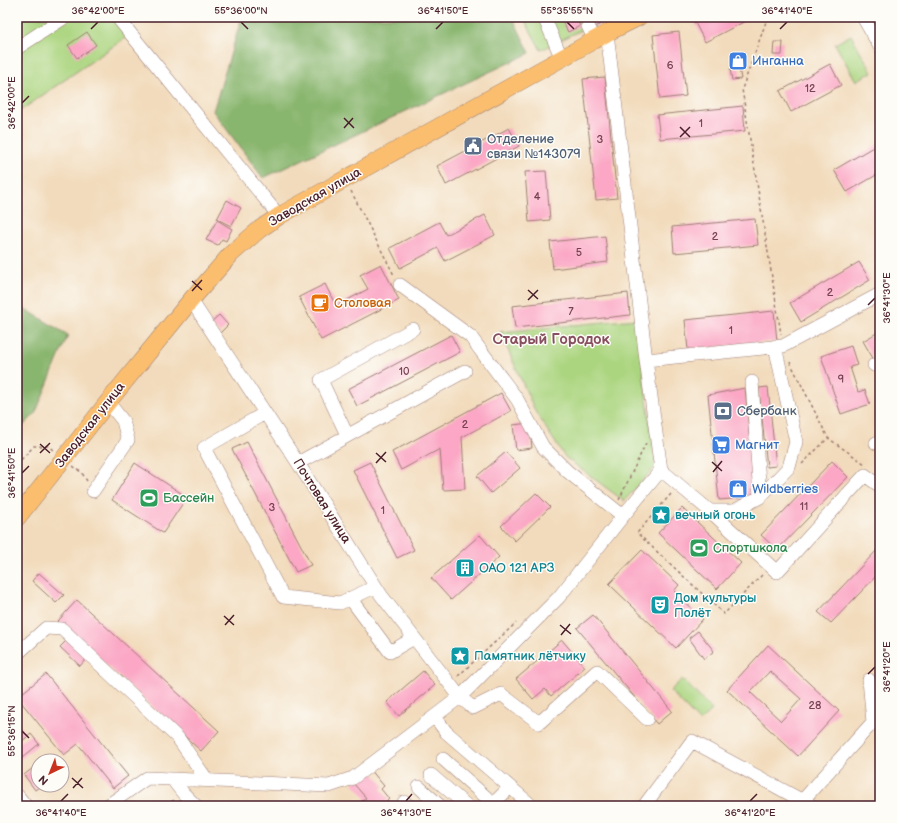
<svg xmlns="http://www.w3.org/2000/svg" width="897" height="823" font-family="'Balsamiq Sans',sans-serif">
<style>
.green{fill:#acd580;stroke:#7b7a56}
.forest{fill:#89b66e;stroke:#6a6a4c}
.building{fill:#fba7c5;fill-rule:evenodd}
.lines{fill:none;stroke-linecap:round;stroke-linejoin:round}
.minor-casing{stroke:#9e7d74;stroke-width:14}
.major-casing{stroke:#9e7d74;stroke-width:18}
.path{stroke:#9e7d74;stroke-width:1.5;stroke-dasharray:3 3;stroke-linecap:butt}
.minor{stroke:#fff;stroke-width:13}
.major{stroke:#fabe6e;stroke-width:17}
.ticks{fill:none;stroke:#4a1f2b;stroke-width:1.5}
.labels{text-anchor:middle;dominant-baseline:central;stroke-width:3;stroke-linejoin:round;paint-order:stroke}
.number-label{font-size:11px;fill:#764152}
.shop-label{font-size:13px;fill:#366cbe;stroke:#fdfcf7;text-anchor:start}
.service-label{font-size:13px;fill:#4e5e75;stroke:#fdfcf7;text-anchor:start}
.street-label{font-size:13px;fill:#4a1f2b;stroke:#fdfcf7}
.food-label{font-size:13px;fill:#c56008;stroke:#fdfcf7;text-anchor:start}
.leisure-label{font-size:13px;fill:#27864d;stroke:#fdfcf7;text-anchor:start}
.culture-label{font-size:13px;fill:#0d838f;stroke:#fdfcf7;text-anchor:start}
.quarter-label{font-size:15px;font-weight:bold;fill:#884f61;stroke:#fdfcf7}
.neatline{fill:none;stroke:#4a1f2b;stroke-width:1.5}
.ticks-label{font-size:10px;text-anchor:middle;fill:#4a1f2b}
</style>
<rect width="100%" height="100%" fill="#fdfcf7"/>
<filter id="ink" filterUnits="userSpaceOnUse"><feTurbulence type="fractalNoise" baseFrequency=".025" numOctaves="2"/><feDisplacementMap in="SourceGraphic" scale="8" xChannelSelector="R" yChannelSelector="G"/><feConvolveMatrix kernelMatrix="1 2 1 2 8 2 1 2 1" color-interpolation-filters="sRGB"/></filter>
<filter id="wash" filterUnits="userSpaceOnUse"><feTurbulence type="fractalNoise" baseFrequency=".012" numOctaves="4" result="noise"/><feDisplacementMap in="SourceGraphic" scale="16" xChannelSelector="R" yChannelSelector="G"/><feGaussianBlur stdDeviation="0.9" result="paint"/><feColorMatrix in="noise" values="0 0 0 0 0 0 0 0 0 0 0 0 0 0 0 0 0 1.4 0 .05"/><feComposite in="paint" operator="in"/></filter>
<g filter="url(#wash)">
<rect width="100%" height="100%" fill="#f2dbbc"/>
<path class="green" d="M17 17H114L128 36 17 113Z
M523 17H590L593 24 541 50Z
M851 35 872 72 856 81 835 44Z
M636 319 656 466 624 501 565 457 536 413 500 332Z
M682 679 712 710 700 722 670 691Z"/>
<path class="forest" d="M242 17H512L530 53 263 178 213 111Z
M17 304 68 335 35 414 17 432Z"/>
<g id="blocks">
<path class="building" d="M560 17H576L580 26 568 32Z
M590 17H606L607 21 595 27Z
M696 17H753L705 42 693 19Z
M87 32 96 45 77 58 68 45Z
M679 32 686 96 660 99 653 35Z
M774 42H783L782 55H773Z
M830 64 841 85 791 112 780 91Z
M739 68 741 79 732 80 730 69Z
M605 77 617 198 596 200 583 79Z
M743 106 745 131 660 139 657 115Z
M509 128 519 146 446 185 437 166Z
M880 143V173L847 192 834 170Z
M546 171 550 220 529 222 525 172Z
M227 200 241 208 231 226 217 219Z
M485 215 495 235 445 261 438 248 400 268 390 248 439 222 446 235Z
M755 219 758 245 674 253 672 227Z
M217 220 232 229 226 241 222 239 218 245 206 240Z
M605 236 608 262 553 269 550 242Z
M859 262 870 280 801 322 790 303Z
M381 264 399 300 321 340 299 297 325 284 336 306 368 289 360 275Z
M628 293 630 315 515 328 512 306Z
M774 311 777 341 688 350 685 320Z
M219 315 228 325 220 333 210 323Z
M880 331V357L874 360 863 341Z
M451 335 460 352 357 406 348 389Z
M851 346 857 365 850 367 858 392 865 390 870 404 841 414 821 356Z
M768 387 776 466 767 467 759 388Z
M745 388 755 497 719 500 708 395Z
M501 393 511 411 462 437 465 489 443 490 440 449 401 470 392 452Z
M529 423 532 448 516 450 513 425Z
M247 442 311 565 296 572 232 449Z
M506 452 520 468 491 493 477 476Z
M832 461 848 477 777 550 761 535Z
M370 462 414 550 397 558 353 470Z
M135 463 187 497 163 533 112 500Z
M536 493 550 507 515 541 501 526Z
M682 508 741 563 717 589 658 533Z
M480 535 499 557 451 600 431 578Z
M880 547V572L831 623 818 612Z
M642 550 679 585 674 591 703 619 676 648 609 584Z
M39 573 64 595 56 603 32 581Z
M77 600 219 731 201 751 58 621Z
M593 615 672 711 657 724 577 628Z
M698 631 714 651 704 659 689 638Z
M68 639 87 658 80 666 60 647Z
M562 640 585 667 551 696 545 689 533 699 516 679Z
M768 645 839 711 798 756 727 690ZM770 671 801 699 781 721 750 692Z
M423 671 435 685 399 716 387 702Z
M46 674 128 776 113 788 78 744 64 755 17 697Z
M17 723 24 732 17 738Z
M31 734 39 744 17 762V745Z
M38 764V785H42L35 790 24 775Z
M370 769 384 786 381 789 389 799 381 806H366L362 801 366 798 353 783Z"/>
</g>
</g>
<g filter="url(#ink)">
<use href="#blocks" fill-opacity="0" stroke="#9e7d74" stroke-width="1"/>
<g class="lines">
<defs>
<path id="minor" d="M117 17 279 216
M544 17 562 59
M863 17 880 47
M588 26 595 40
M607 33 646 360 661 470 710 511H734L760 497 789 467 796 442 775 346
M17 48 65 17
M400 285 470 336 517 399 543 447 567 471 623 516 661 470
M191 300 298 463 381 595 460 697 473 708 501 694 539 723 597 671 647 719
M646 360 783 346 880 294
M874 365 880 366
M752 382 760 497
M265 413 204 448 283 597 340 603 375 587
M347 435 321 380 413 329
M876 443H880
M298 463 465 371
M93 491 128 440 123 421 108 402
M710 511 777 572 865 475 880 486
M350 598 390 652 414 638
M17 654 46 628 62 629 178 738 207 780
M435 717 446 732 532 806
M443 759 496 806
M431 775 467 806
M172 779 329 786 353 778 460 697 559 597 623 516
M419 787 440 806
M17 795 26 806
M802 801 873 722 869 680
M404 802 409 806
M107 806 147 778 172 779 183 793 196 806
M491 806 510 787
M644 806 692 741 812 806"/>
<path id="major" d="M17 518 108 402 191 300 231 254 260 229 279 216 607 33 639 17"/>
</defs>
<use href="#minor" class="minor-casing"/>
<use href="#major" class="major-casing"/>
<path class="path" d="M766 17 767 19 742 89 781 334
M351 191 394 275
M790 362 828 438 865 464
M17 464 34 446H48L53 450
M802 464 828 438
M73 466 82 473 87 481
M671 494 637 533 724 614 763 574
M619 500 646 443
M458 676 516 623
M167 806 175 799"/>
<use href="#minor" class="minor"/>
<use href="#major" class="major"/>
</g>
</g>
<path class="ticks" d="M241 22 248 29M567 22 574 29M91 29 98 22M436 29 443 22M780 29 787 22M22 103 29 96M344 118 354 128M680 127 690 137M344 128 353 118M680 137 690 127M192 281 202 290M528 290 538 299M192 291 202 280M528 300 538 290M868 305 875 298M40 444 50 453M40 453 50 443M376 453 386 462M712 462 722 471M376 463 386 452M713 472 722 461M22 473 29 466M224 616 234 625M225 625 234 615M560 625 571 634M561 635 570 624M868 674 875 667M22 731 29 738M72 778 83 788M73 788 82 778M61 801 68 794M406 801 412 794M750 801 757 794"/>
<defs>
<symbol id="shop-square" viewBox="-11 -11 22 22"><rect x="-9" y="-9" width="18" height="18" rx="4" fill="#3f7fe0" stroke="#fdfcf7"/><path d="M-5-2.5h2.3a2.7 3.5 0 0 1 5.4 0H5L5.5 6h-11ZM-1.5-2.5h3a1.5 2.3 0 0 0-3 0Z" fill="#fff"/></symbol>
<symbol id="civic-square" viewBox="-11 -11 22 22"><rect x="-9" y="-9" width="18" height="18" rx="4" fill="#5c6f8a" stroke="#fdfcf7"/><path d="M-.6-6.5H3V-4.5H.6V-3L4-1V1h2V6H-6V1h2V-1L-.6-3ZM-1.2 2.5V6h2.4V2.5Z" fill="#fff"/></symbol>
<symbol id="cafe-square" viewBox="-11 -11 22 22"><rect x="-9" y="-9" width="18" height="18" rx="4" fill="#e8710a" stroke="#fdfcf7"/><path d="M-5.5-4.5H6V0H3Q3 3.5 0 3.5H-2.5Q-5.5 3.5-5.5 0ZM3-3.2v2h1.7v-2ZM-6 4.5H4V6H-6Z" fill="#fff"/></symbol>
<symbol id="bank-square" viewBox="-11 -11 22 22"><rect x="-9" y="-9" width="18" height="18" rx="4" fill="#5c6f8a" stroke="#fdfcf7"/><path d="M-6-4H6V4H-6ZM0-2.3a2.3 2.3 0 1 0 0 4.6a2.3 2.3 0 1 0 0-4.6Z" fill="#fff"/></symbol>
<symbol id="supermarket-square" viewBox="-11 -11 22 22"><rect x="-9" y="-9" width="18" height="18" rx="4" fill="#3f7fe0" stroke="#fdfcf7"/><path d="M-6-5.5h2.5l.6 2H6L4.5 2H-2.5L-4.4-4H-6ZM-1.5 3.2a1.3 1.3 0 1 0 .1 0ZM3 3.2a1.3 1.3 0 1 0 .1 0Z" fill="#fff"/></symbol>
<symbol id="stadium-square" viewBox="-11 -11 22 22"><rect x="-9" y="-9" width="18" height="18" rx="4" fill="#2e9e5b" stroke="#fdfcf7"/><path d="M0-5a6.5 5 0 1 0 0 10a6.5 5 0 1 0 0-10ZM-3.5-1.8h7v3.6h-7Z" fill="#fff"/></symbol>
<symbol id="sight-square" viewBox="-11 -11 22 22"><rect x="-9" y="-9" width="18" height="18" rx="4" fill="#0f9aa8" stroke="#fdfcf7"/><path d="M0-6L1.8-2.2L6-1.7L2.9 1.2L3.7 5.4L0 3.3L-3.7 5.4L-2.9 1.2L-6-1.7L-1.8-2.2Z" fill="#fff"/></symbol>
<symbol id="building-square" viewBox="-11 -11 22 22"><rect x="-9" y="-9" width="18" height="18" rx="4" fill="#0f9aa8" stroke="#fdfcf7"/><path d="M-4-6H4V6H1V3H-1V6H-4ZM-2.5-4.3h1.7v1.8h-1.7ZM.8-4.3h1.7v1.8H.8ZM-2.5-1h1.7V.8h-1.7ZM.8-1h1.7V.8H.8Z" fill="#fff"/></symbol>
<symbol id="theatre-square" viewBox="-11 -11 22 22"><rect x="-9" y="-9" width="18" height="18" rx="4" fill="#0f9aa8" stroke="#fdfcf7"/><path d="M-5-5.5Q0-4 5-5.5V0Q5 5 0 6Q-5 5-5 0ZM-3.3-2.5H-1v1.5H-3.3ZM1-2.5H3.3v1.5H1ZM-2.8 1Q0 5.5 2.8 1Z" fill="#fff"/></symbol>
</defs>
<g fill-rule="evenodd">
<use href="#shop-square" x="727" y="50" width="22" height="22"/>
<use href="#civic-square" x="462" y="135" width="22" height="22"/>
<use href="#cafe-square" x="309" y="292" width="22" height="22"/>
<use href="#bank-square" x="712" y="400" width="22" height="22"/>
<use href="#supermarket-square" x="710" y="434" width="22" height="22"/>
<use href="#shop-square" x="727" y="478" width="22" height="22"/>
<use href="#stadium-square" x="138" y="487" width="22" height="22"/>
<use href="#sight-square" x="650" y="504" width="22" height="22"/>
<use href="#stadium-square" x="688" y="537" width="22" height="22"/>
<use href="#building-square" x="454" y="557" width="22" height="22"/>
<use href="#theatre-square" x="649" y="594" width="22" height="22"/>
<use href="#sight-square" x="449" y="645" width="22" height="22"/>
</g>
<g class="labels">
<g class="number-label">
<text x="670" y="65">6</text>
<text x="810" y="88">12</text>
<text x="701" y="123">1</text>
<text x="600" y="139">3</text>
<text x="537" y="196">4</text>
<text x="715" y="236">2</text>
<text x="579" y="252">5</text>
<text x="830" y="292">2</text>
<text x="571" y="311">7</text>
<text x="731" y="330">1</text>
<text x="404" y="371">10</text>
<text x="841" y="379">9</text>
<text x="465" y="424">2</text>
<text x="804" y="506">11</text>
<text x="272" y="507">3</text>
<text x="383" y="510">1</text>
<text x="815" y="705">28</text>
</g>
<g class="shop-label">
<text x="752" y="61">Инганна</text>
<text x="735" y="445">Магнит</text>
<text x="752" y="489">Wildberries</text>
</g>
<g class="service-label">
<text x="487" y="139">Отделение<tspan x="487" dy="15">связи №143079</tspan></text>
<text x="737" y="411">Сбербанк</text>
</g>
<g class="street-label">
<text transform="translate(315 197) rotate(-30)">Заводская улица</text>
<text transform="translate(90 425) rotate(-52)">Заводская улица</text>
<text transform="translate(322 501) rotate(58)">Почтовая улица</text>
</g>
<g class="food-label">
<text x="334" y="303">Столовая</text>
</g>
<g class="leisure-label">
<text x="163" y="498">Бассейн</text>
<text x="713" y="548">Спортшкола</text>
</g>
<g class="culture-label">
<text x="675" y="515">вечный огонь</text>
<text x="479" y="568">OAO 121 АРЗ</text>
<text x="674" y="598">Дом культуры<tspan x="674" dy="15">Полёт</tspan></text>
<text x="474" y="656">Памятник лётчику</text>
</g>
<g class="quarter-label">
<text x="551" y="339">Старый Городок</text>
</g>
</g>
<rect width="897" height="823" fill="none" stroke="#fdfcf7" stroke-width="44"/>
<g transform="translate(50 773) rotate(223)"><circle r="19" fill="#fdfcf7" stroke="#b5a4a5"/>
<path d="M0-3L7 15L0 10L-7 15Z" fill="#c8321e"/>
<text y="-6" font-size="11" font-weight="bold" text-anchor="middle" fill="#4a1f2b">N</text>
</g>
<rect x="22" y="22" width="853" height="779" class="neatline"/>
<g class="ticks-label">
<text x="98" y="14">36°42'00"E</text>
<text x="241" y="14">55°36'00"N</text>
<text x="443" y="14">36°41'50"E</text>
<text x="567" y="14">55°35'55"N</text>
<text x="787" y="14">36°41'40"E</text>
<text transform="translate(11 103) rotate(-90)" y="4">36°42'00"E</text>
<text transform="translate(886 298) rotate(-90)" y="4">36°41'30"E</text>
<text transform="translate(11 473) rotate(-90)" y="4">36°41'50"E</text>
<text transform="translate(886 667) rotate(-90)" y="4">36°41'20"E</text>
<text transform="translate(11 731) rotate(-90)" y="4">55°36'15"N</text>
<text x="61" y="816">36°41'40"E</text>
<text x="406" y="816">36°41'30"E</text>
<text x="750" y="816">36°41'20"E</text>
</g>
</svg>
